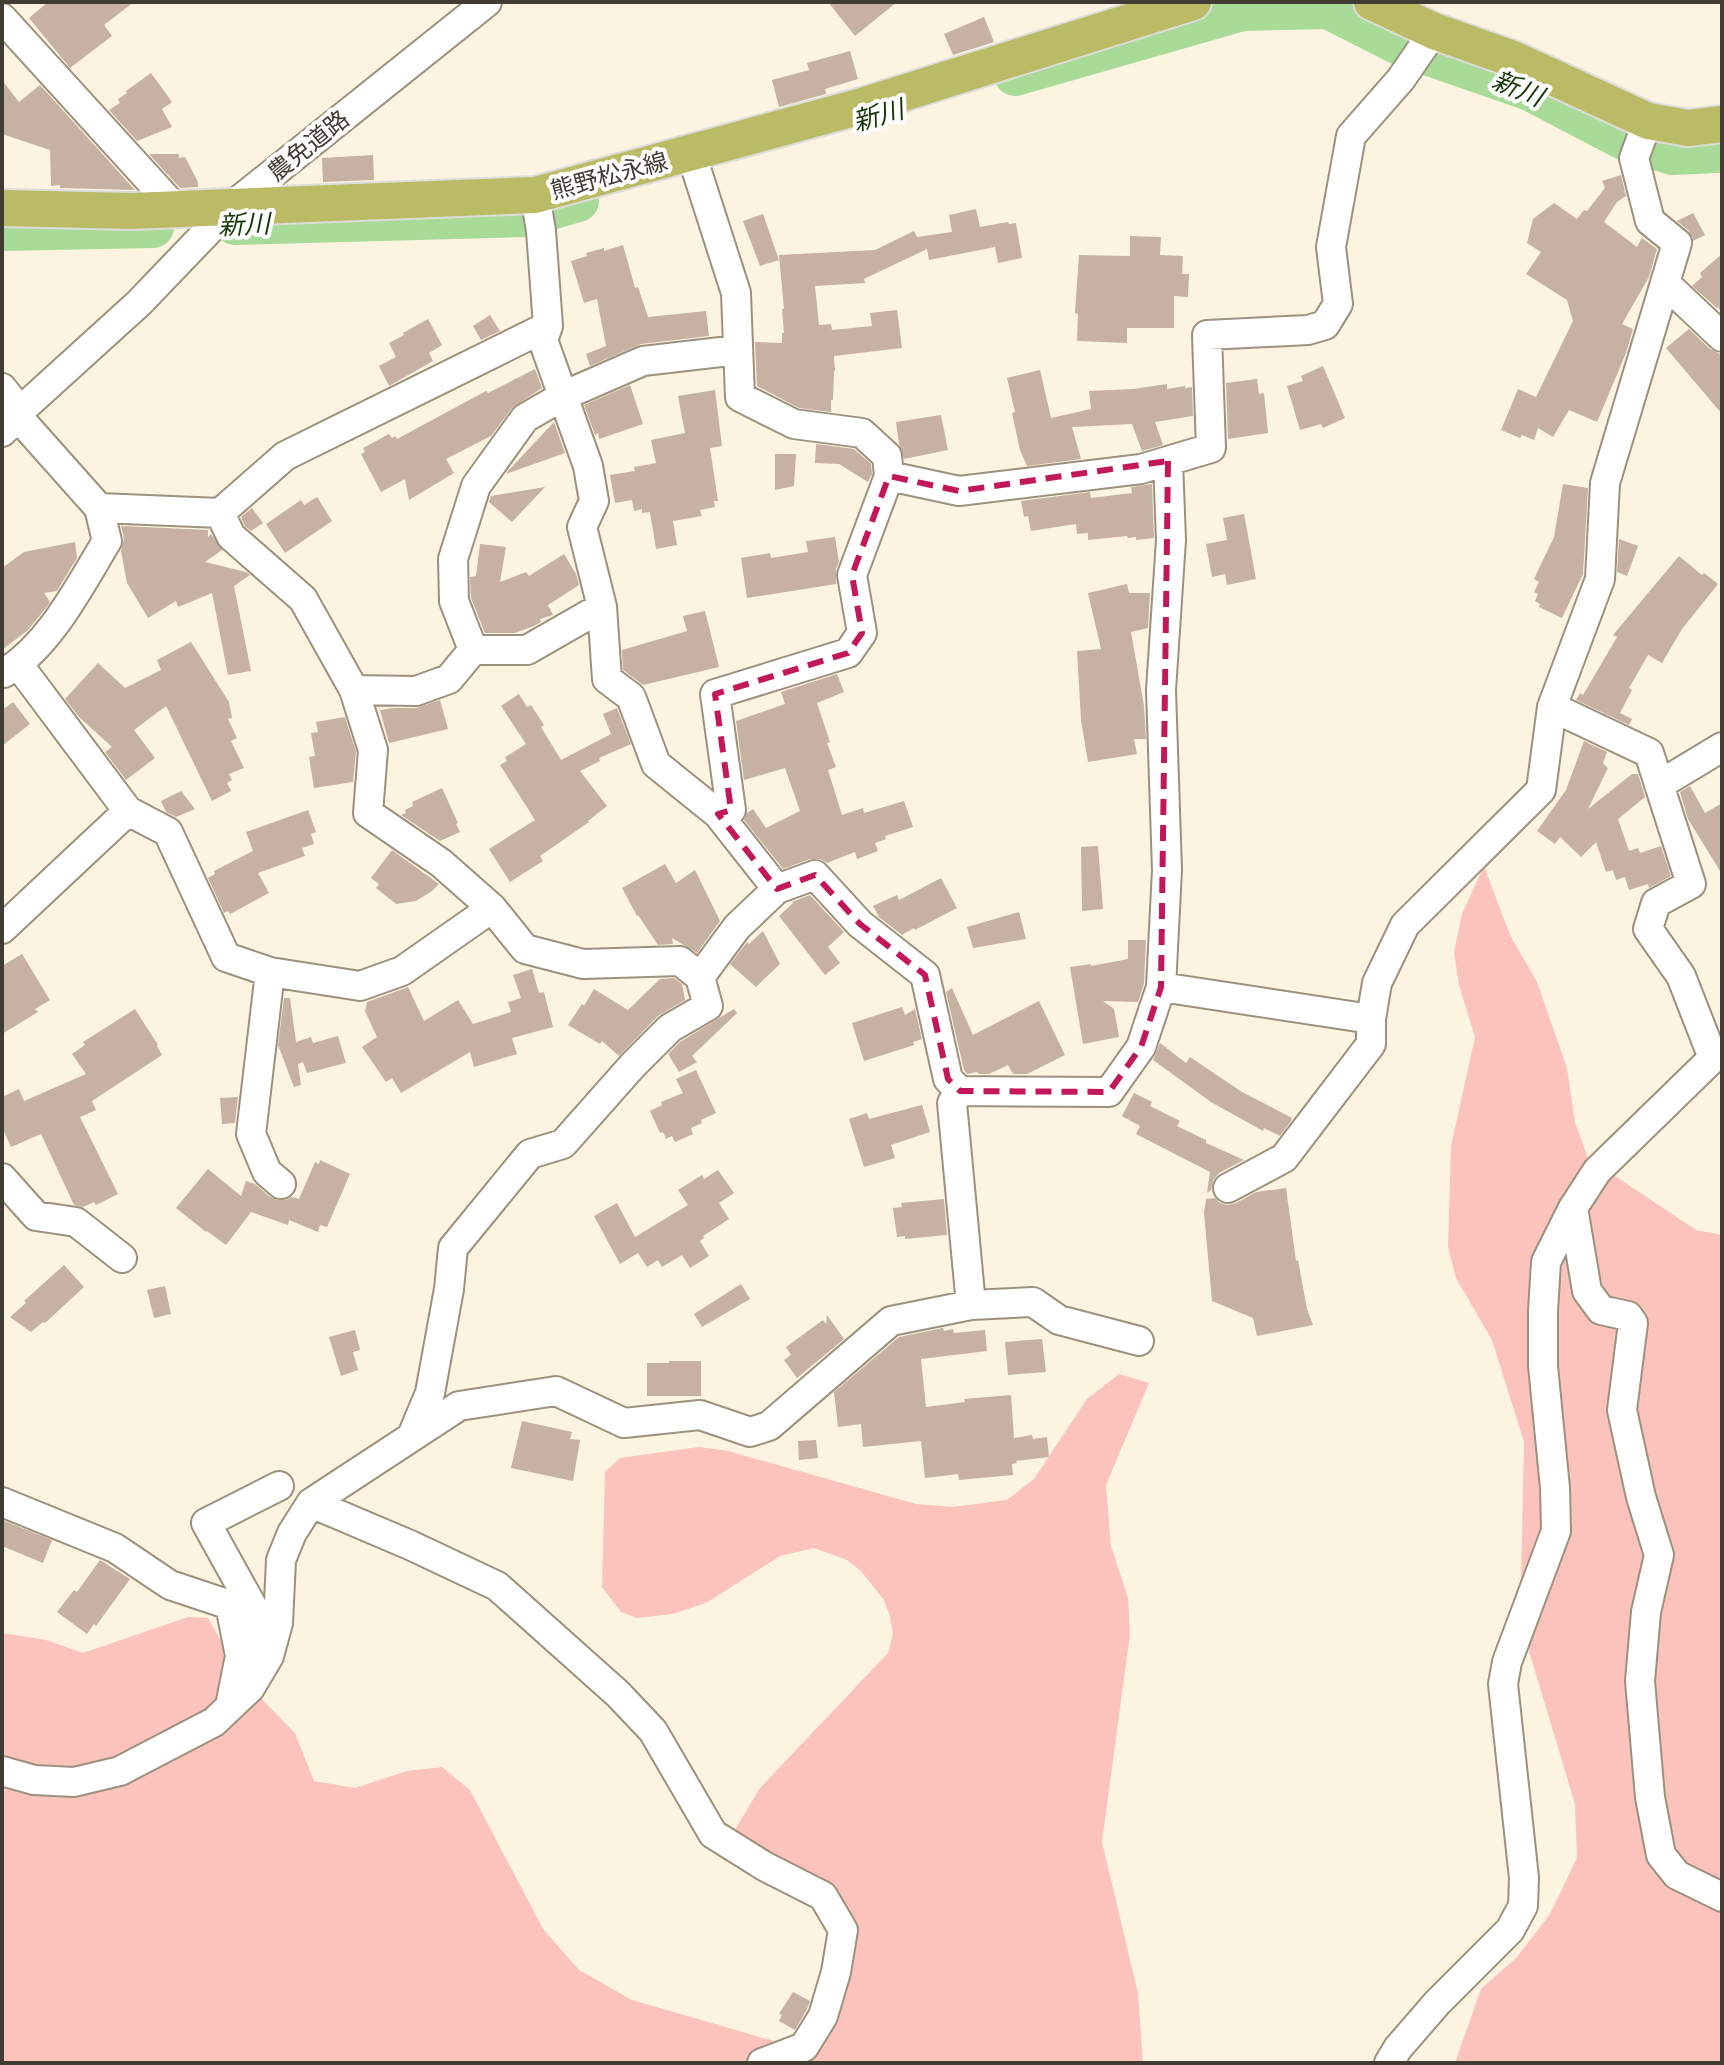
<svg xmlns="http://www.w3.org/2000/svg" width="1724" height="2065" font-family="'Public Sans','Noto Sans JP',sans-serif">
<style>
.green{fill:#fbc3bc}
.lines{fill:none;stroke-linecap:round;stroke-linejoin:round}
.river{stroke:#a8db97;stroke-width:42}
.building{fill:#c7b1a3}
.minor-casing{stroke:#9c917c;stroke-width:32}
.major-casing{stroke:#dddcda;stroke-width:40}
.minor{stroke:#fff;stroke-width:28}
.major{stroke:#bb6;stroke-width:36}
.marked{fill:none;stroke:#c2185b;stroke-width:6;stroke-dasharray:16 10;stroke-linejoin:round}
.labels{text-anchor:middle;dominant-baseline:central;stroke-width:8;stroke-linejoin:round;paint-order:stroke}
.street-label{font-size:24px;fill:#413c33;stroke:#fff}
.water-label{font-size:26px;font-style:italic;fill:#153506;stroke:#fff}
</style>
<rect width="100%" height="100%" fill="#fdf3e1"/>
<path class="green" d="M1484 866 1510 935 1537 982 1567 1068 1575 1123 1588 1158 1696 1230 1722 1235V2063H1455L1481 1989 1517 1957 1550 1914 1577 1858 1575 1804 1529 1651 1521 1582 1524 1442 1492 1340 1456 1278 1448 1247 1451 1146 1475 1037 1459 985 1454 952 1462 914Z
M1119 1374 1149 1383 1106 1485 1111 1546 1128 1598 1130 1634 1102 1842 1138 1993 1143 2063H2V1633L46 1640 83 1653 188 1617 208 1618 244 1681 295 1733 314 1781 355 1788 407 1771 442 1767 470 1790 543 1929 579 1970 632 2000 798 2048 851 1937 733 1833 760 1788 888 1653 893 1634 890 1617 884 1600 861 1571 847 1560 814 1548 780 1556 706 1603 672 1614 637 1618 621 1612 602 1587 605 1472 620 1458 699 1447 728 1451 916 1504 952 1507 1007 1500 1034 1479 1087 1399Z"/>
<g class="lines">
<path class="river" d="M1015 75 1242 10 1328 8 1403 46 1530 90 1626 140 1673 154 1716 152 1722 150
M235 224 525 216 578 201
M2 230 153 227"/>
</g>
<path class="building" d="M48 2H134L104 25 112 36 70 68 29 18Z
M828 2H897L855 36Z
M984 17 994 42 953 55 944 34Z
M850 51 858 79 825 89 826 94 779 107 772 80 809 70 807 63Z
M151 73 172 102 162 109 172 127 137 141 109 110 120 103 118 99 127 93 126 91Z
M2 80 19 102 40 85 135 190 60 188V185L51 186 50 150 2 134Z
M149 154H179V158L185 157 198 182V187L180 188Z
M373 155 374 180 323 182 322 158Z
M1621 175 1626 196 1617 202 1604 222 1637 247 1642 238 1657 249 1649 277 1622 324 1633 329 1626 353 1597 422 1569 410 1553 437 1538 428 1534 440 1522 435 1520 438 1501 430 1518 389 1536 397 1573 321 1567 300 1526 274 1541 252 1527 243 1533 219 1554 203 1577 219 1584 210 1587 211 1605 188 1602 181Z
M976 209 980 227 1008 222 1009 224 1016 223 1022 258 998 263 995 247 929 260 927 249 864 279 865 283 815 286 819 325 831 324 832 330 872 326 870 313 897 310 902 348 834 356 835 371H834L833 400H831V412L799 408 757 386 755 342 782 343V333H784L782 309H784L779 255 875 250 914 231 917 237 952 232 949 215Z
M1693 213 1705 235 1693 241 1688 230 1677 221Z
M763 214 779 260 760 266 743 221Z
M1130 236 1161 237 1160 255 1183 256 1182 274H1189L1188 297 1174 296V328H1127V343L1077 341 1078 314 1075 313 1079 255 1130 256Z
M623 245 635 288 638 287 648 317 706 311 709 336 641 344 590 366 586 354 606 346 597 299 584 303 571 261 587 256 586 253 604 248V251Z
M1722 254V314L1718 307 1717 308 1692 286 1702 277 1700 273Z
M490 315 500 331 481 340 473 326Z
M428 319 442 345 429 353 433 361 389 386 379 366 396 357 389 343 404 335 403 333Z
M1689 329 1710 349 1722 355V414L1666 348Z
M1323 366 1345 418 1323 428 1321 424 1300 430 1287 386 1303 381 1301 376Z
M535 369 542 388 512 408 491 436 446 459 454 473 409 500 405 479 381 492 361 454 365 452 363 448 389 434 392 438 395 436 397 439 486 391 488 393Z
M1040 370 1051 418 1091 409 1089 391 1133 389 1167 384V389L1185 386V388L1192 387 1193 416 1155 422 1163 445 1142 451 1132 424 1072 427 1081 459 1027 466 1020 450 1012 413 1015 412 1007 378Z
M1257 379 1259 394 1264 393 1268 433 1228 439 1226 383Z
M630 385 643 424 599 439 598 433 595 435 584 405Z
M715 390 722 446 710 448 718 501H714L715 507 700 510 702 516 673 521 677 545 656 549 650 512 642 513V509L634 511 632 500 615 503 610 475 635 471 634 467 656 463 651 440 685 433 678 396Z
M941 415 948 450 904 459 899 444 896 422Z
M554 422 565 453 506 474 508 471Z
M816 444 854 449 871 464 872 474 868 482 839 464 815 463Z
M775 454H796L794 486 775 490Z
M1152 484 1154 538 1136 540V537L1128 538 1127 536 1088 540V533L1077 534 1076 524 1031 531 1028 516 1024 517 1021 501 1090 492 1091 498 1132 493 1131 487Z
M1563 484 1588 488 1583 574 1562 618 1539 607 1540 604 1535 601 1538 594 1534 592 1539 582 1534 579 1554 537Z
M545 487 512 522 489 502 491 496Z
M317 497 332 521 285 553 266 524 301 500 304 505Z
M252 508 263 523 251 531 245 526 241 517Z
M1244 514 1256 579 1227 585 1225 574 1212 577 1206 544 1227 540 1223 518Z
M121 526 208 530V537L211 534 222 550 205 562 246 572 250 575 234 586 251 671 228 675 212 593 178 607 176 601 148 618 127 583 121 551 124 538Z
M835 537 839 562 836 569V584L747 598 741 558 770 553 771 558 808 552 806 541Z
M1619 539 1638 546 1627 576 1617 572Z
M75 542 77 558 60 586 57 591 44 593 50 602 49 604 28 630 2 650V568L24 552Z
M480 544 506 547 500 582 526 572 529 576 564 554 576 574 579 585 548 605 553 615 540 619 541 622 534 626 515 633H485L471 598 470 577 476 576Z
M1679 556 1702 575 1704 573 1718 584 1682 629 1662 663 1648 655 1629 688 1632 690 1620 713 1632 719 1629 725 1576 700 1580 693 1583 695 1617 637 1613 635Z
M1127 584 1129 593H1150L1148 628 1131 632 1144 706 1146 739H1134L1137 754 1088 762 1081 720 1077 651 1101 649 1088 593Z
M705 611 719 667 643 685 623 670 622 650 687 631 683 616Z
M191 642 229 702 232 718 228 719 237 738 231 741 244 768 229 774 232 780 227 783 231 791 212 801 166 706 134 730 155 758 126 780 105 752 112 747 79 717 65 699 98 663 125 688 161 670 157 660Z
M837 674 844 692 817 703 830 742 827 743 836 767 828 770 842 815 863 808 864 813 904 801 913 827 885 836 886 839 875 843 878 851 857 859 855 852 827 863 820 859H810L783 869 744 820 747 813 753 809 766 828 800 811 785 768 744 780 736 721 785 704 781 692Z
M519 694 527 707 531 705 544 725 541 727 561 760 611 734 603 714 617 708 631 744 599 758 600 761 580 771 607 806 588 821 589 822 540 856 543 861 510 882 489 849 535 820 500 765 507 761 505 757 526 744 501 706Z
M440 700 448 729 389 743 380 710 393 708H416Z
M13 702 30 724 2 746V710Z
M345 717 356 751 353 782 314 788 309 757 315 756 311 733 318 732 316 722Z
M1584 741 1607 752 1603 763 1608 768 1588 809 1632 774H1638L1645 797 1618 819 1629 851 1638 848 1640 853 1661 846 1671 876 1649 888 1648 884 1629 890 1625 877 1616 880 1613 870 1606 872 1596 842 1581 857 1560 837 1555 844 1537 831 1566 790Z
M1690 786 1705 813 1722 803V874L1688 819 1680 792Z
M442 788 458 823 456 824 460 832 440 841 401 815 406 813 405 810 413 806 412 802Z
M181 791 195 809 176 817 166 812 161 801Z
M308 810 316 832 311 834 314 844 302 848 305 856 258 873 269 893 230 914 228 911 224 913 208 878 215 874 214 871 253 851 246 832Z
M1098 846 1103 909 1082 911 1081 847Z
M392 850 439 884 432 891 416 901 396 904 376 888 379 884 371 878Z
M665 864 676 883 695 870 720 921 697 953 672 938 673 944 658 945 638 915 637 916 622 888Z
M941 878 957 908 915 930 914 928 902 935 879 917 873 906 897 895 899 900Z
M810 895 844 932 828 947 840 963 825 975 779 916 793 903 792 902Z
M1019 912 1026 939 973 948 967 927Z
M763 931 780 964 756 987 730 964 747 942 749 944Z
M1128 940H1146L1144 984 1138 1002 1103 1001 1114 1009 1119 1037 1083 1044 1070 967 1091 964V966L1128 959Z
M22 954 50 1000 35 1009 38 1012 2 1034V966Z
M532 969 539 993 544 992 553 1027 512 1038 517 1054 474 1067 470 1052 401 1093 392 1078 386 1082 362 1047 377 1037 365 1011 367 1002 408 987 424 1021 458 1000 473 1024 511 1012 508 1002 521 998 513 975Z
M674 978 682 984 685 1000 658 1016 619 1056 602 1041 600 1044 568 1025 582 1004 584 1006 594 989 628 1010 660 979Z
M952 988 973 1035 1039 1001 1065 1055 1027 1074H1013L1008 1065 989 1074H979L977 1072 967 1074 964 1070 946 992Z
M284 998H290L296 1042 311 1037 313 1043 338 1036 346 1063 307 1073 303 1062 298 1064 301 1085 294 1087 278 1045Z
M902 1007 905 1015 915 1009 922 1039 913 1042 914 1045 864 1061 852 1023Z
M135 1009 158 1045 157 1046 162 1055 92 1101 96 1110 80 1117 118 1194 96 1205 94 1202 83 1207 74 1205 41 1134 11 1147 2 1127V1097L19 1089 24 1101 86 1074 72 1054 85 1045 83 1042Z
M734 1009 737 1013 692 1056 697 1062 679 1072 668 1054 680 1042Z
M1160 1043 1186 1063 1190 1057 1242 1092 1292 1118 1291 1121 1280 1136 1264 1128 1263 1131 1211 1102 1153 1060Z
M696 1070 716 1113 701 1120 702 1123 691 1128 693 1134 675 1142 672 1136 666 1139 663 1132 660 1133 650 1111 662 1105 661 1102 683 1093 676 1079Z
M1134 1093 1152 1102 1150 1106 1180 1121 1177 1126 1206 1140V1143L1244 1160 1219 1173 1213 1180 1211 1190 1207 1193 1210 1172 1136 1134 1140 1126 1122 1116Z
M238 1097 235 1123 222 1124 220 1098Z
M922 1105 930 1132 891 1145 895 1158 864 1167 849 1119 867 1113 869 1119Z
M320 1160 350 1174 327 1227 320 1225 318 1232 289 1220 288 1225 251 1212 226 1245 207 1231 206 1232 176 1208 208 1169 241 1196 246 1181 255 1184 270 1197 277 1200H286L292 1197 299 1199 315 1162 319 1164Z
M718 1170 734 1193 719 1203 729 1219 703 1236 704 1238 700 1241 709 1256 690 1268 682 1255 662 1267 658 1260 647 1267 638 1253 620 1264 594 1216 617 1203 635 1237 688 1205 678 1190 702 1175 704 1179Z
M1286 1188 1296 1261 1298 1260 1307 1309 1313 1325 1257 1336 1253 1318 1212 1301 1204 1213 1206 1199 1215 1198 1220 1203 1228 1205 1236 1203 1256 1192Z
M944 1199 947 1235 905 1239V1236L897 1237 893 1208 902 1207 901 1203Z
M64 1265 84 1287 45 1323 43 1322 31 1332 10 1317 26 1303 24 1301Z
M741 1284 750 1299 702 1327 694 1314Z
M165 1286 171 1314 154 1318 147 1290Z
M827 1315 844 1339 797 1378 784 1360 791 1355 786 1347 823 1320 826 1324Z
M943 1328 944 1331 953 1329 954 1333 985 1330 987 1351 921 1359 926 1407 965 1402 964 1399 1011 1395 1014 1438 1032 1435 1033 1439 1047 1437 1049 1457 1016 1461 1017 1463 1012 1464 1013 1475 959 1480 958 1474 925 1478 921 1441 863 1447 861 1424 838 1427 834 1392 899 1337Z
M355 1330 360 1350 353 1352 358 1370 341 1376 329 1337Z
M1042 1339 1046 1372 1008 1375 1005 1342Z
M669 1361H701V1396H647V1363H669Z
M522 1421 572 1432 570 1439 580 1440 573 1481 511 1468Z
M816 1440 818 1458 799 1460 798 1441Z
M2 1520 52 1540 43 1563 2 1546Z
M100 1560 130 1579 96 1626 94 1624 87 1634 57 1612 74 1590 77 1592Z
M793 1992 810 2001 807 2009 795 2030 779 2021 782 2015 779 2014Z"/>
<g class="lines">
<defs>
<path id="minor" d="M2 18 175 208
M691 153 736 293 740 397 794 424 862 433 887 456 889 476
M1665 283 1722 337
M548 326 543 340 588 466 594 501 582 527 602 607 607 679 631 697 656 764 718 814 777 889 815 875 860 924 925 975 948 1079 960 1091
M2 388 20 411
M18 417 99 508 220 513 285 456 548 326 541 231 535 195
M2 432 18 417 20 411 139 303 232 206 487 2
M220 513 231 536 303 599 354 690 373 750 368 813 441 863 492 908 525 949 583 964 680 961 700 977
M473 650 454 601 453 559 476 486 525 418 563 396 643 361 738 350
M18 664 128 811 168 832 226 957 270 972 360 986 402 971 492 908
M4 673C50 646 80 585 107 541L99 508
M354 690 416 691 449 679 473 650H527L602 607
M1659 785 1722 747
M718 814 731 810 715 694 848 653 862 633 852 575 889 476 959 491 1141 469 1211 448 1207 335 1308 330 1325 325 1338 304 1331 247 1351 136 1401 79 1434 31
M2 929 128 811
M270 972 251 1134 267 1172 281 1184
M1161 987 1371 1019
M2 1178 36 1216 76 1222 122 1258
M1228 1188 1284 1158 1371 1044V1019L1377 983 1405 925 1541 790 1552 707 1600 579 1605 483 1677 243 1650 221 1634 158 1648 121
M1573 1208 1587 1291 1601 1310 1628 1316 1633 1323 1622 1410 1641 1497 1659 1555 1646 1612 1640 1681 1650 1797 1661 1855 1677 1875 1722 1897
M971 1305 1033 1302 1059 1320 1139 1341
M412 1436 430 1393 449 1289 453 1248 530 1154 563 1144 633 1065 670 1028 708 1006 700 977 737 927 777 889
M2 1502 115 1548 170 1585 230 1605 240 1656 230 1706
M311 1503 410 1545 497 1586 618 1694 653 1731 713 1834 764 1866 823 1896 843 1930 836 1972 823 2016 804 2047 762 2063
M240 1656 256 1613 206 1523 279 1486
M2 1771 34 1780 74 1782 120 1771 214 1722 250 1688 269 1656 278 1623 281 1560 292 1533 311 1503 459 1406 556 1391 624 1423 700 1415 750 1432 769 1426 891 1321 971 1305 952 1103 960 1091 1109 1092 1141 1047 1161 987 1167 870 1161 690 1171 540 1168 461
M1389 2063 1398 2048 1437 2003 1510 1930 1523 1906 1524 1878 1503 1684 1507 1662 1556 1531 1555 1488 1543 1366V1311L1546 1262 1573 1208 1597 1171 1713 1058 1681 976 1648 929 1656 903 1691 884 1649 753 1552 707"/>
<path id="major" d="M1372 2 1434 31 1513 59 1648 121 1688 128 1722 124
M2 208 131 211 535 195 862 106 1193 2"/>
</defs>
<use href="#minor" class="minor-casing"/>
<use href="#major" class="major-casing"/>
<use href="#minor" class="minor"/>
<use href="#major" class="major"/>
</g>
<path class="marked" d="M1168 461 1161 987 1141 1047 1109 1092 960 1091 948 1079 925 975 860 924 815 875 777 889 718 814 731 810 715 694 848 653 862 633 852 575 889 476 959 491Z"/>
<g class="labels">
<g class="street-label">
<text transform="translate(308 145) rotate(-39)">農免道路</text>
<text transform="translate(609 175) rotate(-15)">熊野松永線</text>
</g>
<g class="water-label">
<text transform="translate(1518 88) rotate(22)">新川</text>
<text transform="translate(878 115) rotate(-16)">新川</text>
<text transform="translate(244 224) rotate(-2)">新川</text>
</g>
</g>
<rect width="1724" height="2065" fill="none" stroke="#413c33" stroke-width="8"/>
</svg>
